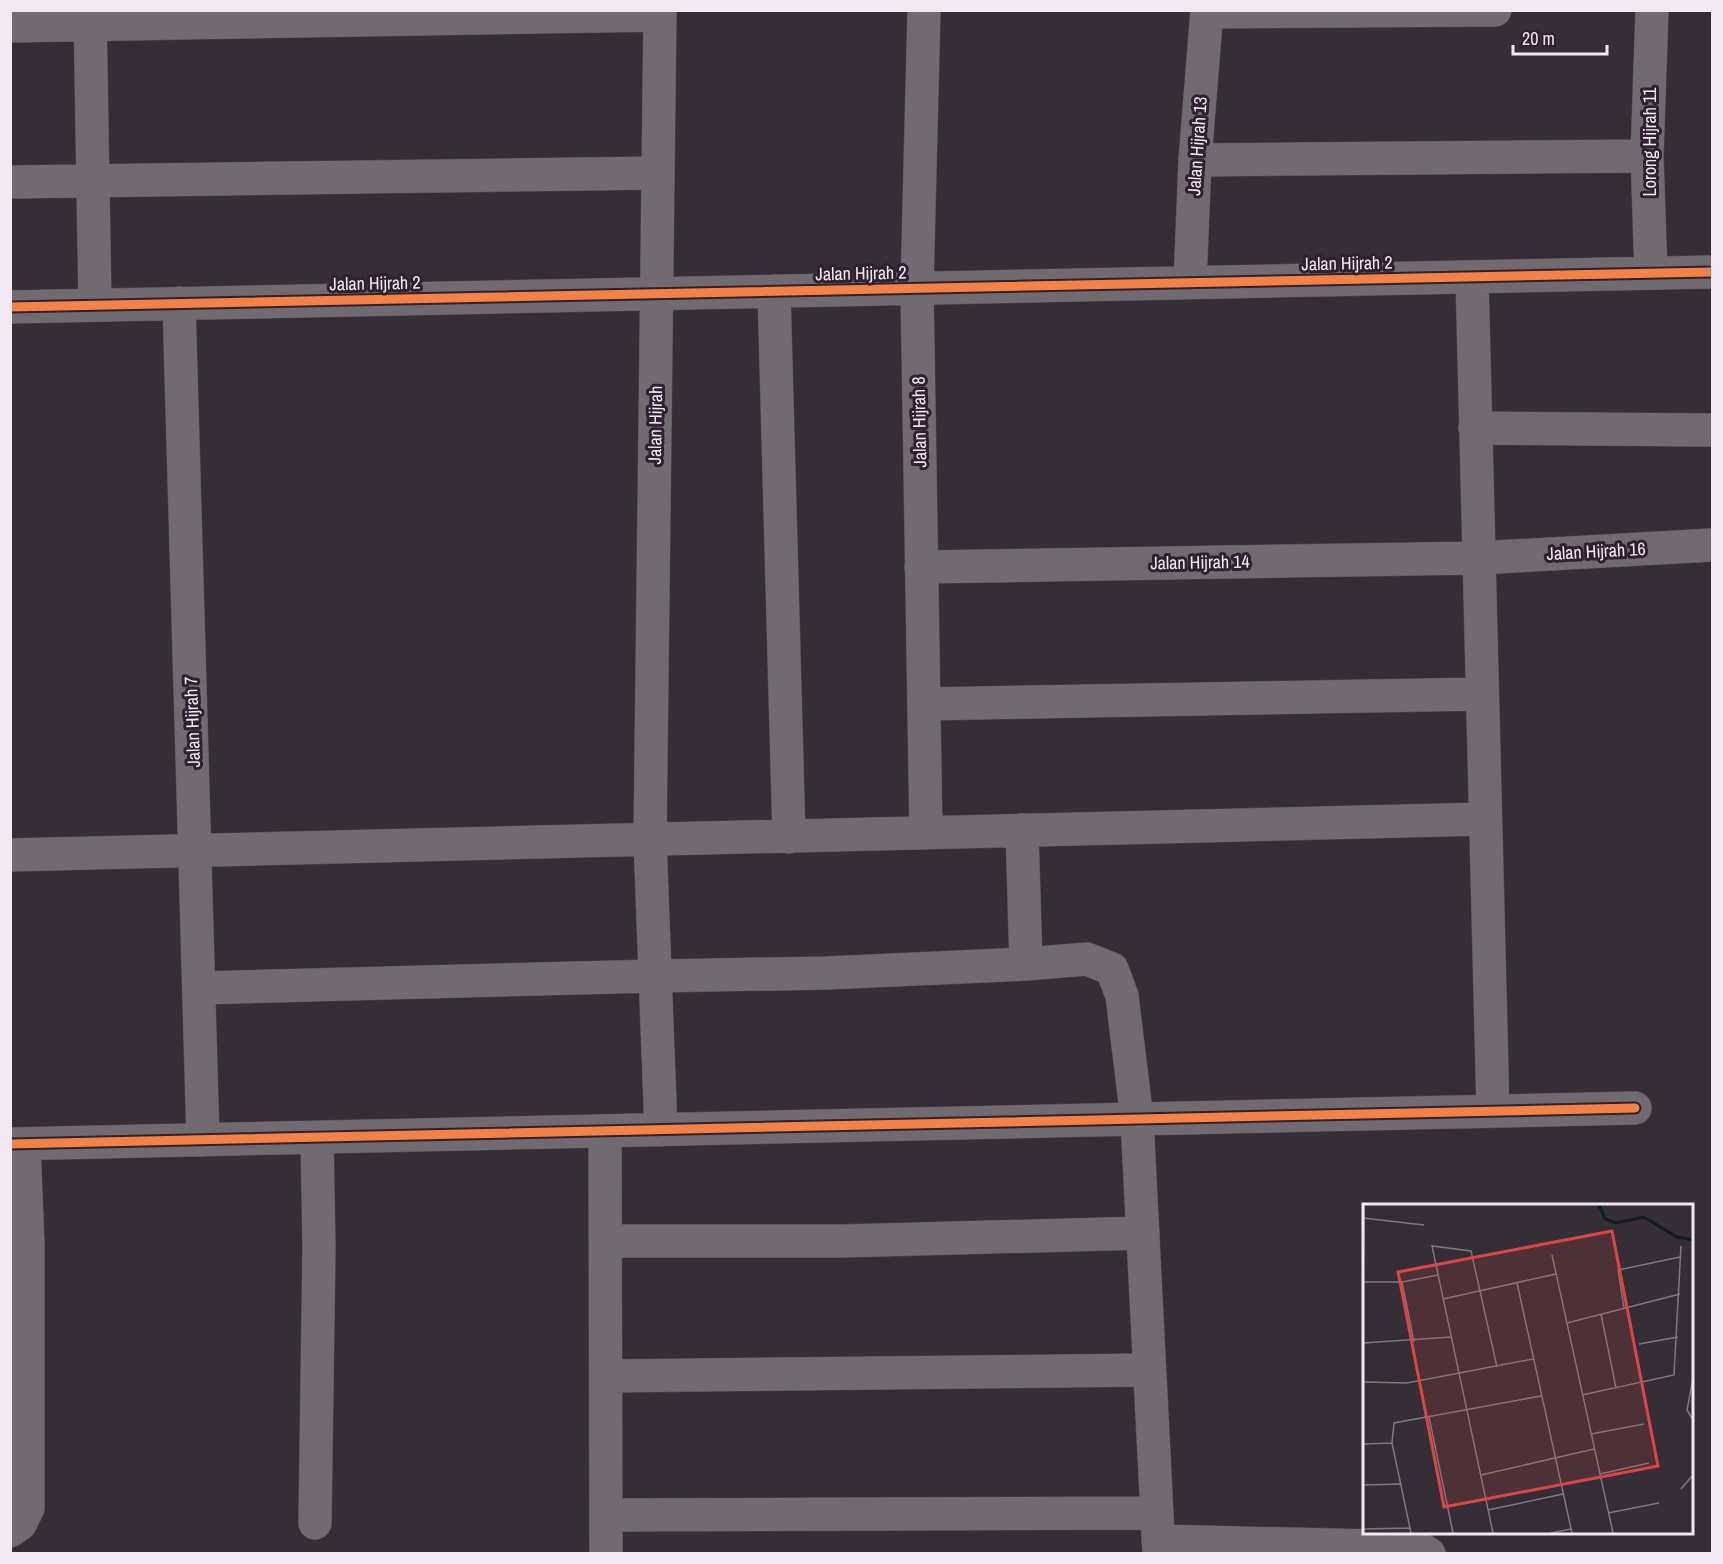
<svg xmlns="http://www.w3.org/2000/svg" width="1723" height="1564" font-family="'Archivo Narrow',sans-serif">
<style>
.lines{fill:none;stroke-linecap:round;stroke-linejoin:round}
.minor-casing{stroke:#504a50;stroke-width:34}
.minor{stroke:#716b71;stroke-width:33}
.cycleway-casing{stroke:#2f2130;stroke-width:13}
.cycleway{stroke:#f48246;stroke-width:9}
.labels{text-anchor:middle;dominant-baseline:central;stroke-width:6;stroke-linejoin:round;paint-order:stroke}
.street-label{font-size:18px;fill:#f2e8f2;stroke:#2f2130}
.inset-river{fill:none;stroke:#0f1d21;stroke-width:3}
.inset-road{fill:none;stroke:#817881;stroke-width:1.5}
.view{fill:#da4546;fill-opacity:0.15;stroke:#da4546;stroke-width:3}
.inset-edge{fill:none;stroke:#f2e8f2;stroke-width:3}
</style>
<rect width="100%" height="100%" fill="#362e36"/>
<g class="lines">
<defs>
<path id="minor" d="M90 10 95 305
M660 10 650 840 661 1130
M924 10 917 288 926 833
M1207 12 1495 10
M10 26 660 15
M1195 160 1647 156
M10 182 658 173
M1651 273 1647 156 1652 10
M1472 277 1493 1111
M1190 283 1195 160 1207 10
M774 291 789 837
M179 303 203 1140
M10 307 1712 272
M1475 428 1712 430
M921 567 1479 558 1712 545
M924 704 1482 694
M1022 830 1026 964
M10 855 1485 819
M199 988 655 976 827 973 1026 964 1087 959 1112 969 1122 996 1137 1119 1159 1554
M605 1131 606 1554
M10 1144 1635 1108
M606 1241H843L1143 1233
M606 1376 1149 1370
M606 1515 1157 1513
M315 1523 319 1246 317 1138
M10 1531 20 1524 28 1508V1245L24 1144
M1158 1541 1418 1547 1429 1554"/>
</defs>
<use href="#minor" class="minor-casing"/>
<use href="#minor" class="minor"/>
<defs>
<path id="cycleway" d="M10 307 1712 272
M10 1144 1635 1108"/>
</defs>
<use href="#cycleway" class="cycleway-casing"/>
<use href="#cycleway" class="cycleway"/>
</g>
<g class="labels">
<g class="street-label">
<text transform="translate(1649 142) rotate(-90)">Lorong Hijrah 11</text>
<text transform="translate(1197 146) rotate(-86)">Jalan Hijrah 13</text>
<text transform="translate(1347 263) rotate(-1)">Jalan Hijrah 2</text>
<text transform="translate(861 273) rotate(-1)">Jalan Hijrah 2</text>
<text transform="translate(375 283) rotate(-1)">Jalan Hijrah 2</text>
<text transform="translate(919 422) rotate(-91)">Jalan Hijrah 8</text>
<text transform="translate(655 425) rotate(-89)">Jalan Hijrah</text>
<text transform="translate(1596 551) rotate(-3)">Jalan Hijrah 16</text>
<text transform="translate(1200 562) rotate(-1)">Jalan Hijrah 14</text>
<text transform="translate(192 722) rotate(-92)">Jalan Hijrah 7</text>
</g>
</g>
<g transform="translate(1363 1204)">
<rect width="330" height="330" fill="#362e36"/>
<path class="inset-river" d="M236 1 242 15 253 19 281 13 314 33 330 36"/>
<path class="inset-road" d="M0 14 61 21M189 51 250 329M1 78H39L75 71M39 78 51 138M154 79 209 329M0 93 1 1M80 95 193 70M261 104 255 66 317 53M238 110 253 184M204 119 317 90M0 139 88 133M276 140 315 133M330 174 324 206 330 216M0 178 44 179 170 155M219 191 311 171 318 42M66 213 90 329M228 230 281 220M29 239 31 219 178 192M0 240 29 239 48 329M237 270 286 259M118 271 231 245M0 281 39 280M318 285 330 271M125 306 200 290M245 309 296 299M0 325 47 324M130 329 69 42 108 47 134 163M188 329 208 325"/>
<path class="view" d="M249 27 295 262 81 303 35 68Z"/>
<rect width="330" height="330" class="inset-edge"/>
</g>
<rect width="1723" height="1564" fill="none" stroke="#f2e8f2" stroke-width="24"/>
<path d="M1513 45v9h94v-9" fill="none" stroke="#f2e8f2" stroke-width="3"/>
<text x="1522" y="45" font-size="18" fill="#f2e8f2" stroke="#2f2130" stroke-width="4.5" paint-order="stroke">20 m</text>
</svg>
